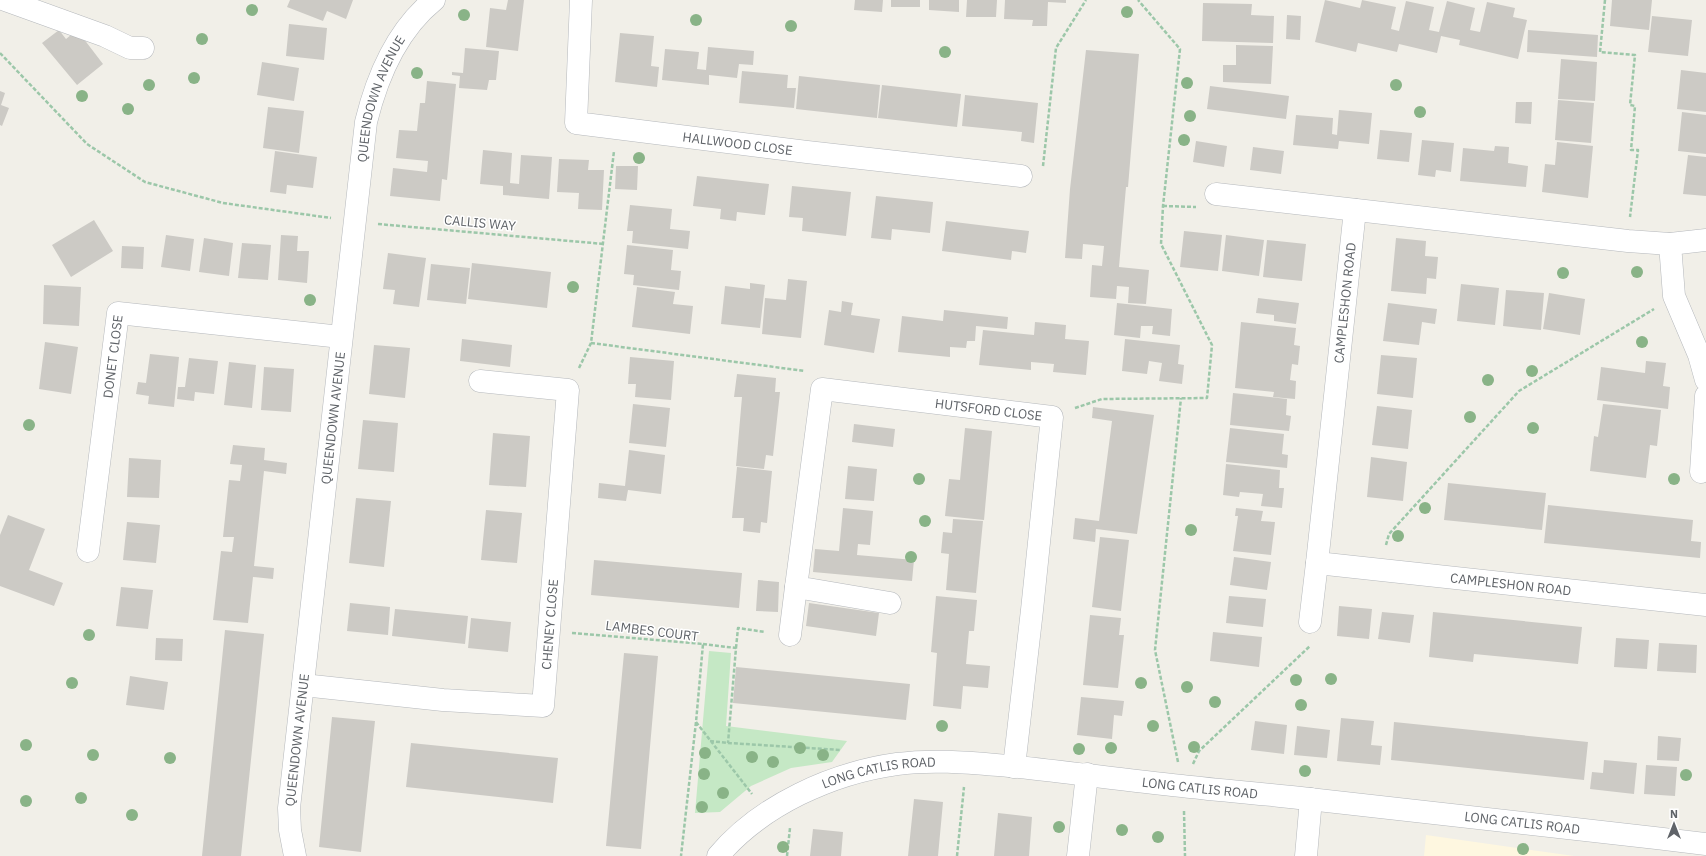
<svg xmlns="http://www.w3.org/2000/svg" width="1706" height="856" font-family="'IBM Plex Sans',sans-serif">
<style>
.commercial{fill:#fef7e0}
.green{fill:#c5e8c5}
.building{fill:#cccac5}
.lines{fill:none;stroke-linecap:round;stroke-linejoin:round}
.minor-casing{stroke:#b5b8bc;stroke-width:23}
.path{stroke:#9cc7a9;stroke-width:2.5;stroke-dasharray:4 2;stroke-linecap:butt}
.minor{stroke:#fff;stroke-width:22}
.tree{fill:#89b387}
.labels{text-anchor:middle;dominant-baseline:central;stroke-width:3;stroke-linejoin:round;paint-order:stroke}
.street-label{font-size:13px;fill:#5f6368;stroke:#fff}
</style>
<rect width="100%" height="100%" fill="#f1efe8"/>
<path class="commercial" d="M1426 835 1574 856H1424Z"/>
<path class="green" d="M709 651 731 653 726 726 847 741 832 762 791 768 751 786 720 812 695 813Z"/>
<path class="building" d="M290 0H353L346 19 327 11 323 21 287 7Z
M508 0H524L518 51 486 47 490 8 506 10Z
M855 0H883L882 12 854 10Z
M891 0H920V7H891Z
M929 0H959V12L929 10Z
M967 0H997L996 17H966Z
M1005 0H1066V3L1048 2 1047 26H1032L1033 20 1004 19Z
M1325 0 1360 8 1362 0 1396 7 1391 29 1399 31 1406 1 1434 7 1429 30 1439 32 1447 1 1475 8 1470 30 1480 32 1487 2 1515 8 1513 17 1527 20 1518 59 1459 45 1460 40 1441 36 1437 53 1399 44 1397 52 1358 43 1356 52 1315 42Z
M1612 0H1652L1649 30 1610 26Z
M1203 3 1252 4 1251 15 1274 16 1273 43 1202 41Z
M1287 15 1301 16 1300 40 1286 39Z
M1652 16 1692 20 1688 56 1648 52Z
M289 24 327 28 324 60 286 56Z
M59 30 66 39 77 30 103 64 77 85 42 43Z
M1528 30 1598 35 1597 57 1527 52Z
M620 33 654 36 651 66 659 67 657 87 615 82Z
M1236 45 1273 46 1271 84 1223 82V65H1236Z
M708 47 754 51 753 65 739 64 737 78 709 75V85L662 80 665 49 699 52 697 69 706 70Z
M465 48 499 51 496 80H489L487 90 459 88 460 76 452 75V72L463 73Z
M1086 50 1139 54 1128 187H1126L1119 267 1149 270 1146 304 1128 303 1129 287 1117 286 1116 299 1090 297 1092 265 1102 266 1104 246 1083 244 1082 259 1065 258 1070 189Z
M1561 59 1597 62 1595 101 1558 99Z
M262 62 299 68 294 101 257 95Z
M1681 70 1706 73V112L1677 109Z
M742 71 788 75 787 88H796L794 108 739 103Z
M799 76 880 85 877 118 796 109Z
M427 81 456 84 447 180 442 179 440 201 390 196 393 168 427 172 428 161 396 158 399 130 417 131 420 103H425Z
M882 85 961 94 957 127 878 118Z
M1210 86 1289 96 1286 119 1207 109Z
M0 91 5 93 1 105 9 108 2 126 0 125Z
M965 95 1038 103 1034 143 1021 141 1022 132 962 126Z
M1558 100 1594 103 1591 143 1555 140Z
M1516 102H1532L1531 124 1515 123Z
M268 107 304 111 299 153 263 148Z
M1339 110 1372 113 1369 144 1339 141 1338 149 1293 145 1296 115 1333 118 1332 134 1337 135Z
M1682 112 1706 115V154L1678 151Z
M1380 130 1412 133 1409 162 1377 159Z
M1422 140 1454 143 1451 172 1436 170 1435 177 1418 175Z
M1196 141 1227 146 1224 167 1193 162Z
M1557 142 1593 146 1588 198 1542 192 1545 164 1555 165Z
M1495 146 1509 147 1508 163 1528 166 1526 187 1460 181 1463 148 1494 151Z
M1253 147 1284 151 1281 174 1250 170Z
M483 150 512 153 510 183 519 184 521 155 552 157 549 199 503 195V186L480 184Z
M275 151 317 157 313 188 287 185 286 194 270 192Z
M1688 155 1706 157V196L1683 194Z
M559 159 589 160 588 170H604L602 210 578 209 579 193 557 192Z
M616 166H638L637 190 615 189Z
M697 176 769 184 765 215 737 212 736 221 720 219 721 209 693 206Z
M792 186 851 192 846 236 802 231 803 218 789 217Z
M876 196 933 202 930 233 892 229 891 240 871 238Z
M630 205 672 209 670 229 690 231 688 249 632 243 633 231H627Z
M94 220 113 251 71 277 52 245Z
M946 221 1029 231 1026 253 1012 251 1011 260 942 251Z
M1184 231 1222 235 1218 271 1180 267Z
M166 235 194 239 190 271 161 267Z
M281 235 298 236 297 251H309L307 283 278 280Z
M1226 235 1264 240 1259 276 1222 271Z
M204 238 233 243 229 276 199 272Z
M1396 238 1426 241 1425 256 1438 257 1436 279 1427 278 1426 294 1391 291Z
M1267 240 1306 244 1302 281 1263 277Z
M242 243 271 245 268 280 238 278Z
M627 245 673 250 671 270 681 271 679 290 633 285 634 275 624 274Z
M122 246 144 247 143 269 121 268Z
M388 253 426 258 419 307 393 304 395 290 383 289Z
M472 263 551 272 547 308 468 299Z
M431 264 470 268 466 304 427 300Z
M788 279 807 281 801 338 762 334 765 298 786 300Z
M750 283 765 285 760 328 721 324 725 286 750 289Z
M1461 284 1499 288 1495 325 1457 321Z
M44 285 81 287 79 326 43 324Z
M637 287 675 292 673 304 693 306 690 334 632 327Z
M1506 290 1544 293 1541 330 1503 326Z
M1549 293 1585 299 1580 335 1543 329Z
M1258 298 1299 303 1296 324 1274 321V315L1256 313Z
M842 301 853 303 851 315 880 319 874 353 824 345 829 310 841 312Z
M1117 303 1172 309 1170 336 1152 334 1153 326H1141L1140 338 1114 335Z
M1388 303 1437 309 1435 324 1422 322 1419 345 1383 341Z
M944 310 1008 317 1007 329 976 326 975 341H967L966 348 950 347V357L898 352 902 316 943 321Z
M1035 322 1066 325 1065 339 1089 341 1086 375 1053 372 1054 364 1031 362V370L979 365 983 330 1034 335Z
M1241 322 1296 328 1294 345 1300 346 1298 365 1292 364 1290 380 1296 381 1295 399 1273 397 1274 392 1235 388Z
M462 339 512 345 510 367 460 361Z
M1125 339 1180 345 1178 364 1184 365 1182 384 1159 381 1162 363 1149 361 1147 374 1122 371Z
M45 342 78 347 71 394 39 389Z
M374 345 410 348 405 398 369 394Z
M150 354 179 357 174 407 148 404 149 396 136 394 138 382 146 383Z
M1381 355 1417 358 1413 398 1377 394Z
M630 357 674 361 671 400 635 397 636 384H628Z
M189 358 218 361 214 394 195 392 194 401 177 399 178 387H185Z
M1646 361 1666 363 1663 386 1670 387 1668 409 1597 400 1601 367 1645 373Z
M229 362 256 365 252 408 224 405Z
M264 367 294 369 291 412 261 410Z
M737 374 776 378 775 392H780L773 456 766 455 764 469 736 466 742 397H734Z
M1233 393 1287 399 1286 415 1291 416 1289 431 1230 425Z
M633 404 670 408 666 447 629 443Z
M1603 404 1661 410 1657 446 1650 445 1646 478 1590 471 1594 436 1598 437Z
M1377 406 1412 410 1408 449 1372 445Z
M1093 407 1154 415 1137 534 1096 529 1095 542 1073 539 1075 518 1099 521 1112 421 1092 418Z
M363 420 398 423 394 472 358 469Z
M854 424 895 429 893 447 852 442Z
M965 428 992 431 984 520 945 516 949 479 960 480Z
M1230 428 1284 434 1282 454 1288 455 1287 468 1226 462Z
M493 433 530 436 526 487 489 485Z
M233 445 265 448 264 460 287 463 286 474 264 471 254 566 274 568 273 579 253 577 248 623 213 620 221 551 232 552 234 537H223L229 480 240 481 242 465 230 464Z
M629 450 665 455 661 494 628 490 626 501 598 498 599 483 625 486Z
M1371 457 1407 462 1403 501 1367 497Z
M129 458 161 460 159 498 127 497Z
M1226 464 1280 470 1279 488H1284L1282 508 1261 506 1263 494 1240 492 1239 497 1223 495Z
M848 466 877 469 874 501 845 499Z
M737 467 772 471 767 523 761 522 760 533 743 531 744 518H732Z
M1448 483 1546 493 1542 530 1444 520Z
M356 498 391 501 384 567 349 563Z
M1548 505 1693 520 1691 541 1701 542 1700 558 1544 543Z
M843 508 873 511 870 545 858 544 857 555 914 560 912 581 813 572 815 549 839 551Z
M1236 508 1263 511 1261 521 1275 522 1271 555 1233 551 1238 516H1235Z
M486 510 522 513 517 563 481 560Z
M8 515 45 529 29 570 63 583 54 606 0 586V535Z
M953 519 983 521 976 593 946 590 949 554 941 553 943 532 952 533Z
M127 522 160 525 156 563 123 560Z
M1100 537 1129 540 1121 611 1092 607Z
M1234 557 1271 562 1267 590 1230 585Z
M594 560 742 573 739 608 591 595Z
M758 580 779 582 778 612 756 611Z
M121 587 153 590 148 629 116 626Z
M936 596 977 600 974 631H969L966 664 990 666 988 688 963 686 961 709 933 706 937 653 931 652Z
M1229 596 1266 599 1263 627 1226 623Z
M350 603 390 607 388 635 347 631Z
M809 603 879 613 876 636 806 626Z
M1339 606 1372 609 1369 639 1337 636Z
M395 609 468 616 465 644 392 636Z
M1382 612 1414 615 1410 643 1378 639Z
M1433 612 1582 627 1578 664 1474 654 1473 662 1429 657Z
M1090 615 1121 618 1119 635H1124L1118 688 1083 685Z
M471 618 511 622 508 652 468 648Z
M225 630 264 634 241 856H202Z
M1213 632 1262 637 1259 667 1210 661Z
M156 638 183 639 182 661 155 660Z
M1616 638 1649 640 1647 669 1614 667Z
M1659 643 1697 645 1696 673 1657 671Z
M624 653 658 656 641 849 606 846Z
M736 667 910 684 906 720 733 703Z
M130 676 168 682 164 710 126 705Z
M1081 697 1124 701 1122 716 1114 715 1112 739 1077 735Z
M332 717 375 721 361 852 319 847Z
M1341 718 1374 721 1371 745 1382 746 1380 765 1337 761Z
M1255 721 1287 725 1284 754 1251 750Z
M1394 722 1588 742 1584 780 1391 760Z
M1297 726 1330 730 1327 758 1294 755Z
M1658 736 1681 738 1679 761 1657 760Z
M411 743 558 758 553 803 406 787Z
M1604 760 1637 763 1634 794 1590 789 1592 772 1603 773Z
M1646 765 1677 767 1675 796 1644 794Z
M914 799 943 802 938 856H908Z
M998 813 1032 817 1029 856H994Z
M813 829 843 832 841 856H810Z"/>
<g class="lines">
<defs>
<g id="minor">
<path d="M5 0 105 36 130 48H143"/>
<path id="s1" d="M581 0 576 123 807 152 1021 176"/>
<path d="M1216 194 1628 241 1670 244 1706 240"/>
<path id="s2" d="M1355 210 1317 563 1706 605"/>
<path d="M1670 244 1674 296 1699 355 1706 380"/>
<path d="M1701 472 1706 396"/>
<path id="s3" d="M88 551 118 313 341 337"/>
<path id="s4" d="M890 603 796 587 822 389 1052 417 1032 610 1014 767"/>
<path d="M1310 622 1317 563"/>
<path d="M790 635 796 587"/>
<path id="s5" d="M303 685 443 700 543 706 568 390 480 381"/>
<path id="s6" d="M295 856 290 830 289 808 366 122C377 77 397 30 434 0"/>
<path id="s7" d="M718 856C761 805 832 773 897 764 934 759 972 763 1009 766 1067 772 1124 780 1182 786 1224 791 1267 794 1309 799 1442 813 1574 828 1706 844"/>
<path d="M1078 856 1087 774"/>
<path d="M1306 856 1311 799"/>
</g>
</defs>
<use href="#minor" class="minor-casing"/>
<path class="path" d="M1605 0 1600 52 1635 55 1630 105 1635 106 1631 150H1638L1630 217
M0 53 87 144 145 182 223 203 331 218
M1043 166 1056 48 1086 0
M1163 206 1196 207
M378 224 604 244
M591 343 805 371
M579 368 591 343 614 151
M1075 408 1102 399 1207 398 1212 345 1161 244 1163 206 1180 49 1138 0
M1386 545 1389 534 1519 391 1654 309
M572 633 703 644 696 722 681 856
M703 644 736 648 728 743
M736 648 738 628 765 632
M696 722 752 794
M710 741 728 743 841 750
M1178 762 1155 650 1181 398
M1193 764 1199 751 1310 646
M1184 811 1185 856
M787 856 790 828
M957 856 964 787"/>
<use href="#minor" class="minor"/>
</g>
<g class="tree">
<circle cx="252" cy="10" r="6"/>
<circle cx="1127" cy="12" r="6"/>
<circle cx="464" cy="15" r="6"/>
<circle cx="696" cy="20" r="6"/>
<circle cx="791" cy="26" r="6"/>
<circle cx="202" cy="39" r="6"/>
<circle cx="945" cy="52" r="6"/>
<circle cx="417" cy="73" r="6"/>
<circle cx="194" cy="78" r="6"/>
<circle cx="1187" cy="83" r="6"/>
<circle cx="149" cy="85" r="6"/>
<circle cx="1396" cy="85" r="6"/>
<circle cx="82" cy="96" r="6"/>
<circle cx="128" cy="109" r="6"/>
<circle cx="1420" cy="112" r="6"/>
<circle cx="1190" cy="116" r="6"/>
<circle cx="1184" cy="140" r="6"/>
<circle cx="639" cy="158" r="6"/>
<circle cx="1637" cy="272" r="6"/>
<circle cx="1563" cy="273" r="6"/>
<circle cx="573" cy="287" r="6"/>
<circle cx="310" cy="300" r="6"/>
<circle cx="1642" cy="342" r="6"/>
<circle cx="1532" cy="371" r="6"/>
<circle cx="1488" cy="380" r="6"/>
<circle cx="1470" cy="417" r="6"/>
<circle cx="29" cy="425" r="6"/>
<circle cx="1533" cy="428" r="6"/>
<circle cx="919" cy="479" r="6"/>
<circle cx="1674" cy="479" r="6"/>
<circle cx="1425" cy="508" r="6"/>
<circle cx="925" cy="521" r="6"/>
<circle cx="1191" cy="530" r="6"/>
<circle cx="1398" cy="536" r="6"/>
<circle cx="911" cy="557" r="6"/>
<circle cx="89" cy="635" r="6"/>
<circle cx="1331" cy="679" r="6"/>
<circle cx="1296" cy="680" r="6"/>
<circle cx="72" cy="683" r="6"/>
<circle cx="1141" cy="683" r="6"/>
<circle cx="1187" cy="687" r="6"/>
<circle cx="1215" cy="702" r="6"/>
<circle cx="1301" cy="705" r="6"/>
<circle cx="942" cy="726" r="6"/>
<circle cx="1153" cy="726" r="6"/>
<circle cx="26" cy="745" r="6"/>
<circle cx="1194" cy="747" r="6"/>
<circle cx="800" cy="748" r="6"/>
<circle cx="1111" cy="748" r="6"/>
<circle cx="1079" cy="749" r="6"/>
<circle cx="705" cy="753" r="6"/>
<circle cx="93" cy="755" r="6"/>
<circle cx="823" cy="755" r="6"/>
<circle cx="752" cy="757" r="6"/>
<circle cx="170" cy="758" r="6"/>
<circle cx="773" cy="762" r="6"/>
<circle cx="1305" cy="771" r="6"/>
<circle cx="704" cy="774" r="6"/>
<circle cx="1686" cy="775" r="6"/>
<circle cx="723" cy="793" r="6"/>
<circle cx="81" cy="798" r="6"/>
<circle cx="26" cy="801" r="6"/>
<circle cx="702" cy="807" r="6"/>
<circle cx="132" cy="815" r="6"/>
<circle cx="1059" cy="827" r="6"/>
<circle cx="1122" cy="830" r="6"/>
<circle cx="1158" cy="837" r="6"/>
<circle cx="783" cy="847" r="6"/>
<circle cx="1523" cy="849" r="6"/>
</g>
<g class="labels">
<g class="street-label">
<text stroke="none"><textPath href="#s6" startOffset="765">QUEENDOWN AVENUE</textPath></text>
<text stroke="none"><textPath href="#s1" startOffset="286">HALLWOOD CLOSE</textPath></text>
<text transform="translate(480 223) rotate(5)">CALLIS WAY</text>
<text transform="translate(1345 303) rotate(-84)">CAMPLESHON ROAD</text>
<text stroke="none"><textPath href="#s3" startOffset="196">DONET CLOSE</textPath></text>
<text stroke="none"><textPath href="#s4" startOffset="463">HUTSFORD CLOSE</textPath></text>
<text stroke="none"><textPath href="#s6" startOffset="441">QUEENDOWN AVENUE</textPath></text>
<text stroke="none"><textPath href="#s2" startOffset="550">CAMPLESHON ROAD</textPath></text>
<text stroke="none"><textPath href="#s5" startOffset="323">CHENEY CLOSE</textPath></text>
<text transform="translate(652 631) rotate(7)">LAMBES COURT</text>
<text stroke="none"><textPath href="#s6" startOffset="117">QUEENDOWN AVENUE</textPath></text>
<text stroke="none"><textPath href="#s7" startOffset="186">LONG CATLIS ROAD</textPath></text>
<text stroke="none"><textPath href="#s7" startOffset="510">LONG CATLIS ROAD</textPath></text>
<text stroke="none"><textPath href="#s7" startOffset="834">LONG CATLIS ROAD</textPath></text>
</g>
</g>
<g transform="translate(1674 824)" stroke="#ffffff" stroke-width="3" paint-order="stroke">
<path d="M0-3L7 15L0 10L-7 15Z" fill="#5f6368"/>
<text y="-6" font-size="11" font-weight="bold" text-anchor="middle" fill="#5f6368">N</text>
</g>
</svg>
